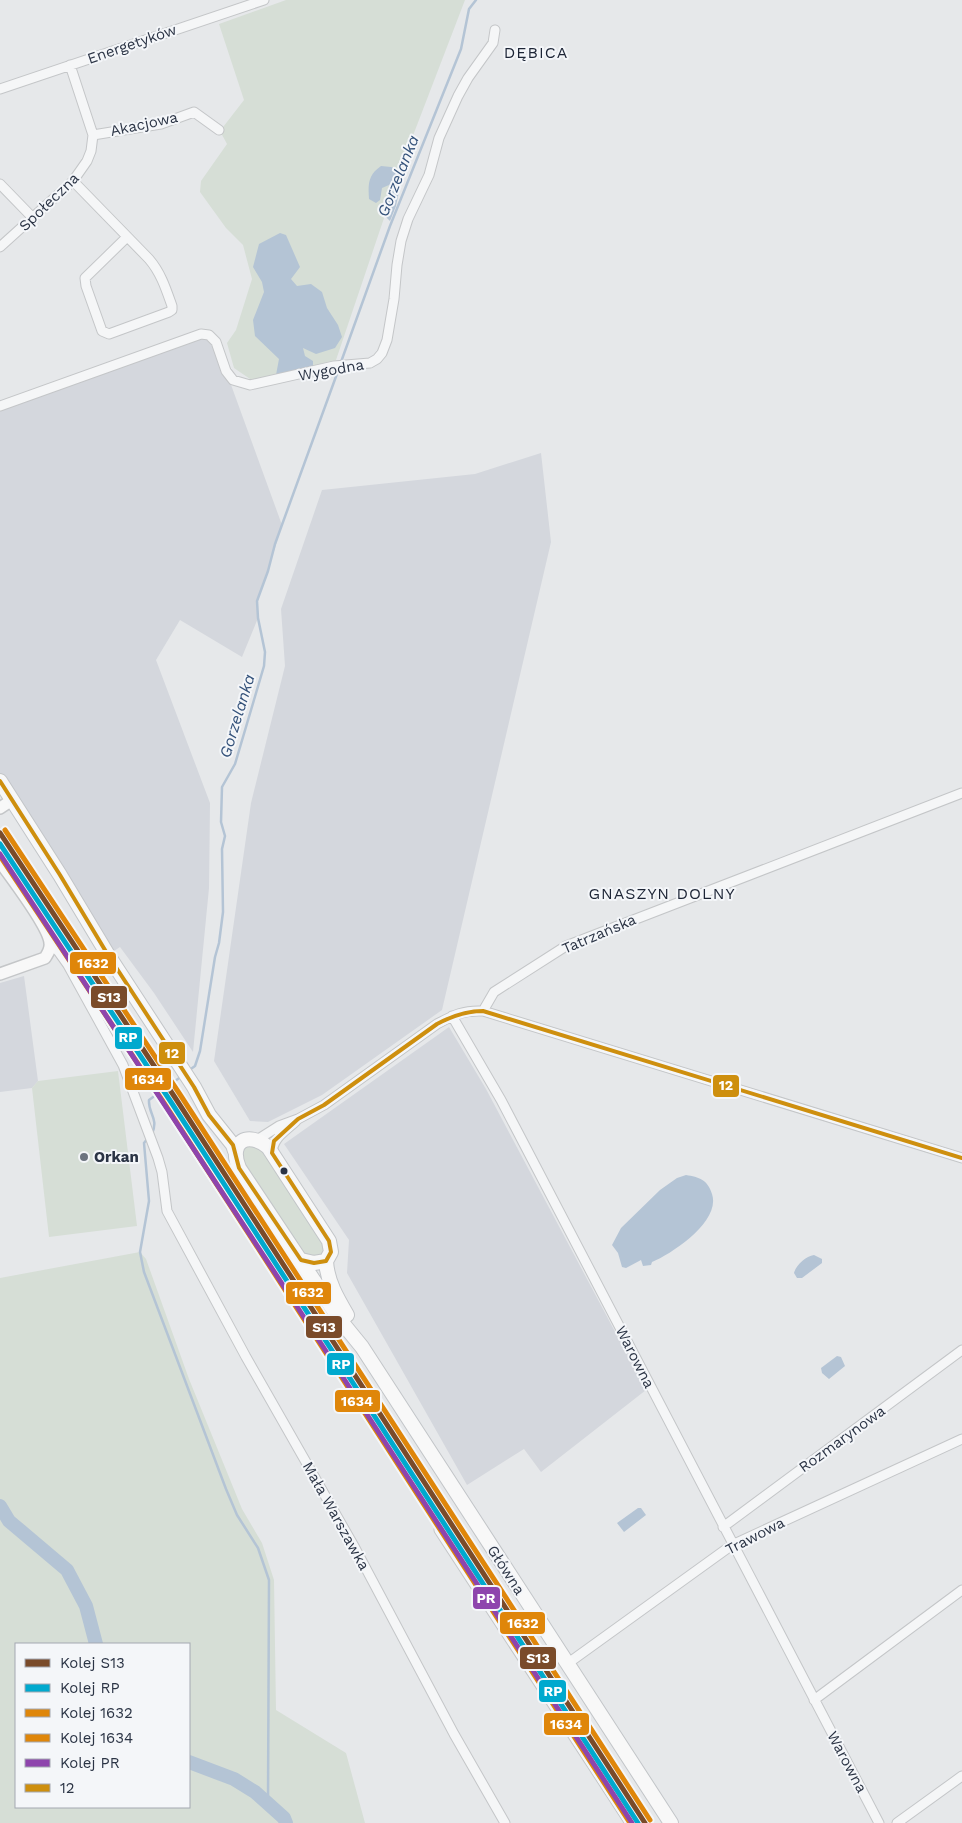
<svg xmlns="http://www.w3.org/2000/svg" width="962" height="1823" font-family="'Work Sans',sans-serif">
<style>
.built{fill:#d4d7dd}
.green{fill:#d6ded6;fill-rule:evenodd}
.water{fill:#b4c4d5}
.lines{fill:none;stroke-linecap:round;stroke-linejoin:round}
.stream{stroke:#b4c4d5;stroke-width:2.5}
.river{stroke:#b4c4d5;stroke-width:14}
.street-casing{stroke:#c4c6c8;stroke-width:11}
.secondary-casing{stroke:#c4c6c8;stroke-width:14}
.primary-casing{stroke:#c2c5c8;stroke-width:16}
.street{stroke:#f5f6f7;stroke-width:9}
.secondary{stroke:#f8f8f8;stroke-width:11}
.primary{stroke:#f8f8f8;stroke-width:14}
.bus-1-casing{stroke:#f4f6f9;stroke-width:8}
.bus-1{stroke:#ce8f0e;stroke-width:4}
.rail-1-casing{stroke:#f4f6f9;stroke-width:9}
.rail-2-casing{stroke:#f4f6f9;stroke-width:9}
.rail-3-casing{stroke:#f4f6f9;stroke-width:9}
.rail-4-casing{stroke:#f4f6f9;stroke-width:9}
.rail-5-casing{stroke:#f4f6f9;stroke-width:9}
.rail-1{stroke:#7a4b2a;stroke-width:5}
.rail-2{stroke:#00a9ce;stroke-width:5}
.rail-3{stroke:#df860a;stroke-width:5}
.rail-4{stroke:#df860a;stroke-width:5}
.rail-5{stroke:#8e44ad;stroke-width:5}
.poi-dot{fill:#6c737f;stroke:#f4f6f9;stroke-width:2}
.bus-dot{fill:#2b3445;stroke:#f4f6f9;stroke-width:2}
.labels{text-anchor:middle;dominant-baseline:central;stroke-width:4;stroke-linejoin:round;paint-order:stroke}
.street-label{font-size:15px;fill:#2b3445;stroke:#f4f6f9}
.poi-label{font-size:15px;font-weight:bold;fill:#2b3445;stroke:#f4f6f9;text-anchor:start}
.neighbourhood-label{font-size:16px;letter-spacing:1px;fill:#1d2536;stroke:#f4f6f9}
.water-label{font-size:16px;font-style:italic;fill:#34527a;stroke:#f4f6f9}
.line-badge{stroke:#f4f6f9;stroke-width:2}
.badge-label{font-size:14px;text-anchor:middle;font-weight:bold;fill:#fff}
</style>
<rect width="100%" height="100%" fill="#e6e8ea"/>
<path class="built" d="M209 335 226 371 282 525 268 571 257 601 258 618 242 657 180 620 156 660 210 803 209 888 193 1052 154 993 120 947 108 955 56 880 0 795V406Z
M541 453 551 542 442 1010 322 1095 268 1122 250 1121 214 1061 251 803 285 666 281 609 322 490 475 474Z
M24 976 38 1081 32 1088 0 1092V983Z
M449 1027 486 1089 646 1390 541 1472 524 1449 467 1485 347 1273 349 1240 284 1144Z"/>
<path class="green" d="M286 0H465L404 159 336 360 253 381 234 368 227 343 236 330 252 279 243 245 226 228 200 192 201 181 227 144 220 131 244 100 219 24Z
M118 1071 137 1226 49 1237 32 1088 38 1081Z
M246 1146 258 1147 265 1153 323 1236V1250L321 1258 302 1253 243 1167 241 1149Z
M140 1252 146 1259 189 1379 242 1509 262 1543 274 1580 276 1710 346 1753 365 1823H0V1278ZM16 1644H189V1807H16Z"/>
<path class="water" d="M381 166 391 167 403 172 396 206 390 221 385 216 389 185 382 188 380 200 376 203 369 199C368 184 368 175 381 166Z
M280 233 286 235 300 267 291 279 297 286 311 284 322 292 327 308 338 325 342 337 335 348 316 354 303 348 305 356 313 361V367L276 375 279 359 255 336 253 320 264 292 262 282 253 267 259 244Z
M686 1175C699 1177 708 1180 712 1194 721 1221 673 1253 652 1262L651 1265 643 1266 641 1260 626 1268 622 1267 618 1253 612 1245 621 1228 660 1190 677 1178Z
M814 1255 822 1259V1263L802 1278H797L794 1273C796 1265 806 1256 814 1255Z
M837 1356 841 1357 845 1366 829 1379 822 1373 821 1368Z
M638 1508H641L646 1515 624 1532 617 1523Z"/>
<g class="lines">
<path class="stream" d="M341 362 390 226 461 49 469 9 476 0
M188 1071 195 1066 200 1051 215 957 219 943 223 912 222 849 225 836 221 822 222 787 235 764 264 666 265 652 258 618 257 601 268 571 275 544 338 371
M152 1134C159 1118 148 1114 149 1100L182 1076
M148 1138 144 1143 149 1201 140 1252 144 1272 226 1489 237 1515 258 1548 269 1580 268 1804"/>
<path class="river" d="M0 1506 9 1521 67 1570 86 1606 96 1644
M189 1762 234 1779 255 1792 284 1818 286 1823"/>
<defs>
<path id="street" d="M0 89 264 0
M93 135 161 124 194 112 219 130
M73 181 149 259C161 273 166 289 172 306V310L169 312 109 334 102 331 86 286 85 278 127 237
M0 184 33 218
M0 247 73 181 87 161 91 151 93 135 70 65
M0 406 201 334 209 335 216 342 226 371 233 380 250 385 334 366 370 363 377 359 382 353 387 340 394 299 397 265 401 241 408 219 429 175 439 138 458 96 468 78 493 43 495 30
M50 944 58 951 68 965 123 1065 158 1158 162 1172 167 1211 246 1357 355 1548 454 1734 505 1823
M483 1011 494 992 566 946 962 793
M452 1016 501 1100 879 1823
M257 1140 279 1126 298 1119 324 1105 437 1024C454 1015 463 1010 483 1011L962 1158
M272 1153C273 1137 286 1131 296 1121
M723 1527 962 1350
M439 1530 630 1823
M567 1664 732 1545 962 1439
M814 1700 962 1590
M897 1823 962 1776"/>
<path id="secondary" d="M0 808 6 804
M0 862C11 877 49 927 50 943 51 949 48 953 45 958L0 974"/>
<path id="primary" d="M0 781 60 875 108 955 194 1087 209 1115 233 1145 235 1151
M301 1260 314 1263 326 1261 331 1252 329 1241 268 1147C248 1131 228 1141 239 1168L340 1320 362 1347 671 1823
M326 1261C327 1281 337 1298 347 1315"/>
</defs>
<use href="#street" class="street-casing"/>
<use href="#secondary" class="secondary-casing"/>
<use href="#primary" class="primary-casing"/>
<use href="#street" class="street"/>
<use href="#secondary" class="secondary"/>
<use href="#primary" class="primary"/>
<defs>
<path id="bus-1" d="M0 781 60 875 108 955 194 1087 209 1115 233 1145 239 1168 301 1260 314 1263 326 1261 331 1252 329 1241 272 1153 274 1141 298 1119 324 1105 437 1024C452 1016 466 1011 483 1011L962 1158"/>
</defs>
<use href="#bus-1" class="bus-1-casing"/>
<use href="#bus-1" class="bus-1"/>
<defs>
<path id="rail-1" d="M0 833 176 1099 645 1823"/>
<path id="rail-2" d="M0 844 171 1102 638 1823"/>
<path id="rail-3" d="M5 830 181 1096 650 1820"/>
<path id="rail-4" d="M0 856 166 1106 630 1823"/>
<path id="rail-5" d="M0 854 296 1305 632 1823"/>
</defs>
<use href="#rail-1" class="rail-1-casing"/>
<use href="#rail-2" class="rail-2-casing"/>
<use href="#rail-3" class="rail-3-casing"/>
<use href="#rail-4" class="rail-4-casing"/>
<use href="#rail-5" class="rail-5-casing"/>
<use href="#rail-1" class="rail-1"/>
<use href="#rail-2" class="rail-2"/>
<use href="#rail-3" class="rail-3"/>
<use href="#rail-4" class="rail-4"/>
<use href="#rail-5" class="rail-5"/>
</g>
<circle class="poi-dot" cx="84" cy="1157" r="5"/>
<circle class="bus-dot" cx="284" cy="1171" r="4.5"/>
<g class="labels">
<g class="street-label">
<text transform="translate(132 44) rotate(-19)">Energetyków</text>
<text transform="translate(144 124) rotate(-12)">Akacjowa</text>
<text transform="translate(49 202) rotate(-44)">Społeczna</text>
<text transform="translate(331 370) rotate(-10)">Wygodna</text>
<text transform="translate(599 934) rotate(-23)">Tatrzańska</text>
<text transform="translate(635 1357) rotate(63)">Warowna</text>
<text transform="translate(842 1439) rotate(-36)">Rozmarynowa</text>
<text transform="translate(336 1516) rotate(61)">Mała Warszawka</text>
<text transform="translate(755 1536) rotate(-27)">Trawowa</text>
<text transform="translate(506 1570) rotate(57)">Główna</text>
<text transform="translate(847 1762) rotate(62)">Warowna</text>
</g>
<g class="poi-label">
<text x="94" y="1157">Orkan</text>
</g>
<g class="neighbourhood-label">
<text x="536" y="52">DĘBICA</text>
<text x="662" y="893">GNASZYN DOLNY</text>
</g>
<g class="water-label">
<text transform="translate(398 176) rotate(-68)">Gorzelanka</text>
<text transform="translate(237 716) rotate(-73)">Gorzelanka</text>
</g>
</g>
<g class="line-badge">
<rect x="69" y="951" width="48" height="24" rx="5" fill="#df860a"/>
<rect x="90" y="985" width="38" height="24" rx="5" fill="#7a4b2a"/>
<rect x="114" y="1026" width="29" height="24" rx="5" fill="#00a9ce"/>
<rect x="158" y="1041" width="28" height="24" rx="5" fill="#ce8f0e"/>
<rect x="124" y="1067" width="48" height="24" rx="5" fill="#df860a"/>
<rect x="712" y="1074" width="28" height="24" rx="5" fill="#ce8f0e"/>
<rect x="285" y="1281" width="47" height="24" rx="5" fill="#df860a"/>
<rect x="305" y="1315" width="38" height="24" rx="5" fill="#7a4b2a"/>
<rect x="326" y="1352" width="29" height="24" rx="5" fill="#00a9ce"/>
<rect x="334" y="1389" width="47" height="24" rx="5" fill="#df860a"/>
<rect x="472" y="1586" width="29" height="24" rx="5" fill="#8e44ad"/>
<rect x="499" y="1611" width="47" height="24" rx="5" fill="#df860a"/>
<rect x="519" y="1646" width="38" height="24" rx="5" fill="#7a4b2a"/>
<rect x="538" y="1679" width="29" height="24" rx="5" fill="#00a9ce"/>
<rect x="543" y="1712" width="47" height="24" rx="5" fill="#df860a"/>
</g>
<g class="badge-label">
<text x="93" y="968">1632</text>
<text x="109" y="1002">S13</text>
<text x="128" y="1042">RP</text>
<text x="172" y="1058">12</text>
<text x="148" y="1084">1634</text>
<text x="726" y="1090">12</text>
<text x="308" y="1297">1632</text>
<text x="324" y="1332">S13</text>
<text x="341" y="1369">RP</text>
<text x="357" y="1406">1634</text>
<text x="486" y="1603">PR</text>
<text x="523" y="1628">1632</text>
<text x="538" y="1663">S13</text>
<text x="553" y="1696">RP</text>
<text x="566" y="1729">1634</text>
</g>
<rect x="15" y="1643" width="175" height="165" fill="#f4f6f9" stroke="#a4a8b1"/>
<rect x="25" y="1659" width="25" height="8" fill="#7a4b2a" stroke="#a4a8b1"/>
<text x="60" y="1668" font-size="15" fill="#2b3445">Kolej S13</text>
<rect x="25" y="1684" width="25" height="8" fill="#00a9ce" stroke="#a4a8b1"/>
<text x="60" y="1693" font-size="15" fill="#2b3445">Kolej RP</text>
<rect x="25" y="1709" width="25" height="8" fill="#df860a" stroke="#a4a8b1"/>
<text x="60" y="1718" font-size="15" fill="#2b3445">Kolej 1632</text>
<rect x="25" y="1734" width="25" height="8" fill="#df860a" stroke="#a4a8b1"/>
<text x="60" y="1743" font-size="15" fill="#2b3445">Kolej 1634</text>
<rect x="25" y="1759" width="25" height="8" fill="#8e44ad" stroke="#a4a8b1"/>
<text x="60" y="1768" font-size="15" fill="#2b3445">Kolej PR</text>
<rect x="25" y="1784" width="25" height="8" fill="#ce8f0e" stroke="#a4a8b1"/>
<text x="60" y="1793" font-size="15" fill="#2b3445">12</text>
</svg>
